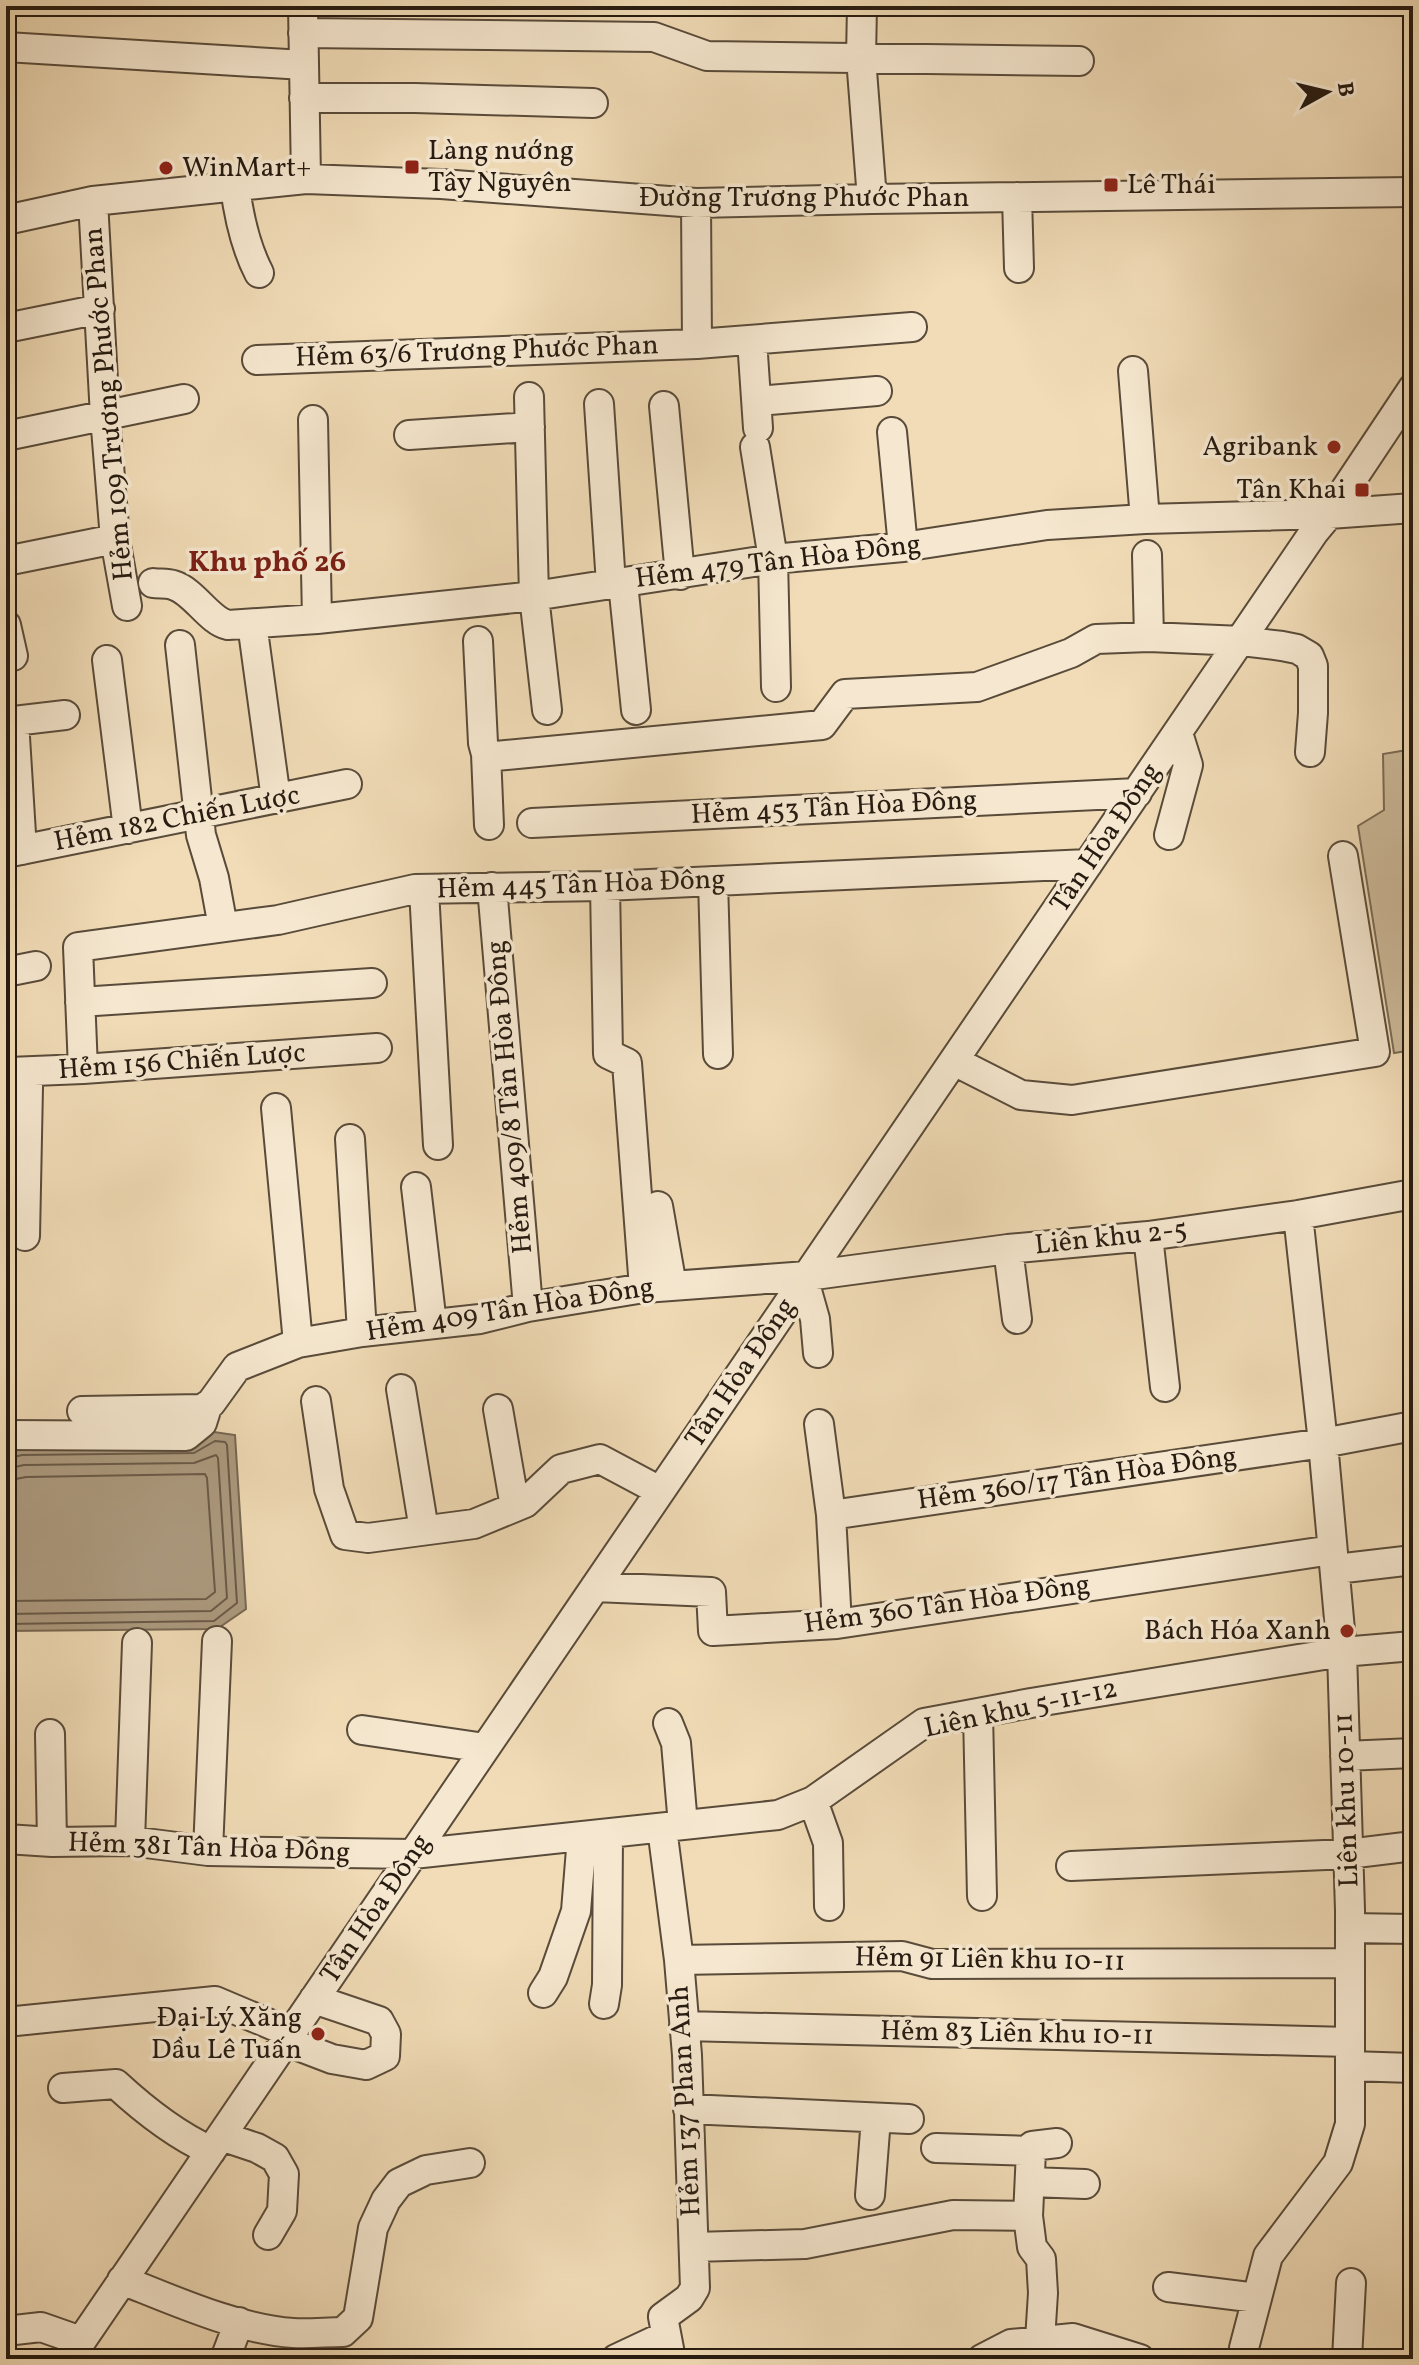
<svg xmlns="http://www.w3.org/2000/svg" width="1419" height="2365" font-family="Vollkorn,serif">
<style>
.green{fill:#cebb9b;stroke:#7a6b56;stroke-width:2}
.water{fill:#ac9a7f;stroke:#766753;stroke-width:2}
.lines{fill:none;stroke-linecap:round;stroke-linejoin:round}
.shore{stroke:#695a48;stroke-width:2}
.minor-casing{stroke:#594b3a;stroke-width:32}
.minor{stroke:#f6e8d0;stroke-width:28}
.poi-dot{fill:#8f2418;stroke:#f6e8d0;stroke-width:3}
.labels{text-anchor:middle;dominant-baseline:central;stroke-width:7;stroke-linejoin:round;paint-order:stroke}
.poi-label{font-size:28px;fill:#261b11;stroke:#f6e8d0;text-anchor:end}
.street-label{font-size:28px;fill:#261b11;stroke:#f6e8d0}
.neighbourhood-label{font-size:30px;font-weight:bold;fill:#7a1f14;stroke:#f6e8d0}
</style>
<rect width="100%" height="100%" fill="#f1dcb7"/>
<filter id="stains"><feTurbulence type="fractalNoise" baseFrequency=".0025" numOctaves="4"/><feColorMatrix values="0 0 0 0 .2 0 0 0 0 .09 0 0 0 0 .02 0 0 0 .5 -.17"/></filter>
<radialGradient id="worn" r=".72"><stop offset=".6" stop-color="#630" stop-opacity="0"/><stop offset="1" stop-color="#630" stop-opacity=".3"/></radialGradient>
<path class="green" d="M1413 749V1050L1394 1053 1358 826 1384 810 1383 754Z"/>
<path class="water" d="M214 1432 235 1435 246 1609 217 1629 6 1631V1453L19 1447 194 1445Z"/>
<g class="lines">
<path class="shore" d="M6 1459 22 1455 194 1453 215 1441 225 1442 227 1445 237 1603 214 1621 6 1624
M6 1469 24 1465 194 1463 216 1455 218 1458 227 1598 211 1611 6 1614
M6 1481 26 1477 205 1474 207 1478 215 1592 206 1599 6 1601"/>
<defs>
<path id="minor" d="M303 6 306 179
M862 6 861 58 872 199
M303 33 654 37 707 56 1079 61
M6 47 304 65
M304 98H415L593 103
M235 187C239 218 245 246 259 273
M1017 197 1019 268
M93 201 105 416 115 539 127 606
M696 203 697 344
M6 220 93 201 306 179 441 184 696 203 872 199 1413 192
M6 328 100 309
M752 340 758 428
M257 360 697 344 912 327
M1133 371 1145 519
M529 397 534 596 547 710
M757 401 877 391
M599 404 611 584
M664 406 680 575
M313 420 317 619
M892 432 903 547
M409 435 530 427
M6 436 184 399
M755 447 773 559 776 687
M1147 555 1149 637
M6 561 115 539
M153 583C159 584 167 583 173 585 194 591 209 621 228 625L317 619 534 596 773 559 903 547 1047 525 1145 519 1329 514 1413 508
M623 583 636 710
M6 625 13 656
M254 638 276 799
M478 641 483 743 486 754 496 756 822 725 845 694 977 687 1071 653 1096 639 1149 637 1242 641 1282 646 1297 649 1309 656 1313 666V713L1310 752
M180 645 201 835 214 878 223 927
M107 660 128 829
M486 754 489 825
M532 823 1137 793
M1169 835 1188 765 1178 733
M22 850 14 721 65 715
M6 853 347 784
M713 881 718 1054
M605 886 608 1054 627 1063 644 1288
M492 887 528 1307
M424 890 438 1145
M6 972 36 966
M80 1002 372 983
M954 1061 1021 1095 1072 1100 1375 1052 1343 856
M83 1069 78 947 278 920 415 889 605 886 1088 864
M6 1094 9 1072 83 1069 377 1048
M276 1108 298 1343
M350 1139 362 1332
M416 1187 432 1324
M658 1206 672 1286
M25 1236 28 1087 25 1072
M1148 1236 1165 1387
M1008 1249 1017 1319
M804 1280 815 1319 818 1353
M401 1389 424 1530
M316 1401 329 1489 345 1535 368 1538 474 1524 525 1503 561 1469 600 1459 660 1491
M498 1409 515 1507
M82 1411 202 1409 211 1403 237 1367 298 1343 362 1332 480 1319 528 1307 644 1288 807 1276 1008 1249 1148 1236 1298 1215 1413 1194
M819 1424 831 1515 837 1624
M6 1435 186 1436 202 1423 207 1407
M831 1515 1323 1443 1413 1426
M1336 1569 1413 1560
M595 1587 711 1592 713 1631 837 1624 1332 1550
M978 1713 982 1896
M668 1723 676 1743 683 1825
M362 1730 485 1748
M50 1734 52 1842
M1345 1756 1413 1753
M813 1801 828 1843 829 1906
M662 1828 679 1960 687 2055 695 2288 689 2298 663 2317 671 2359
M6 1839 52 1842 130 1841 208 1851 413 1854 778 1815 813 1801 924 1723 1031 1703 1342 1652 1413 1646
M130 1841 137 1643
M208 1851 217 1641
M1071 1866 1348 1854 1413 1846
M1350 1928 1413 1929
M679 1960 902 1956 932 1964 1350 1963
M543 1993 553 1977 576 1911 582 1837
M604 2004 607 1985 608 1834
M6 2022 215 2001 291 2033
M684 2026 1350 2042
M285 2041 332 2059 366 2065 385 2056 386 2034 379 2021 314 1999
M1350 2066 1413 2068
M63 2088 116 2084C143 2109 176 2135 211 2151
M688 2109 909 2119
M221 2136 257 2148 275 2158 284 2174 282 2211 268 2235
M936 2148 1031 2151
M1030 2182 1085 2184
M870 2195 876 2118
M694 2247 805 2244 953 2215 1028 2216
M122 2280C175 2301 237 2329 293 2333 310 2334 327 2332 343 2332L358 2318 373 2228 386 2200 399 2183 426 2170 470 2163
M1168 2287 1257 2298
M6 2331 41 2327 81 2341
M1040 2340 1043 2293 1041 2259 1032 2247 1028 2216 1031 2151 1032 2146 1057 2143
M69 2359 1314 532 1329 514 1413 388
M225 2359 239 2322
M616 2359 665 2336
M982 2359 1011 2344 1073 2338 1140 2359
M1245 2359 1244 2348 1268 2256 1338 2163 1350 2124V1910L1342 1652 1323 1443 1298 1215
M1347 2359 1351 2283"/>
</defs>
<use href="#minor" class="minor-casing"/>
<use href="#minor" class="minor"/>
</g>
<g class="poi-dot">
<rect x="404" y="159" width="16" height="16" rx="4"/>
<circle cx="166" cy="168" r="8"/>
<rect x="1103" y="177" width="16" height="16" rx="4"/>
<circle cx="1334" cy="447" r="8"/>
<rect x="1354" y="482" width="16" height="16" rx="4"/>
<circle cx="1347" cy="1631" r="8"/>
<circle cx="318" cy="2034" r="8"/>
</g>
<g class="labels">
<g class="poi-label">
<text x="428" y="151" text-anchor="start">Làng nướng<tspan x="428" dy="32">Tây Nguyên</tspan></text>
<text x="182" y="168" text-anchor="start">WinMart+</text>
<text x="1127" y="185" text-anchor="start">Lê Thái</text>
<text x="1318" y="447">Agribank</text>
<text x="1346" y="490">Tân Khai</text>
<text x="1331" y="1631">Bách Hóa Xanh</text>
<text x="302" y="2018">Đại Lý Xăng<tspan x="302" dy="32">Dầu Lê Tuấn</tspan></text>
</g>
<g class="street-label">
<text x="804" y="198">Đường Trương Phước Phan</text>
<text transform="translate(477 352) rotate(-2)">Hẻm 63/6 Trương Phước Phan</text>
<text transform="translate(109 404) rotate(-95)">Hẻm 109 Trương Phước Phan</text>
<text transform="translate(778 562) rotate(-7)">Hẻm 479 Tân Hòa Đông</text>
<text transform="translate(834 808) rotate(-3)">Hẻm 453 Tân Hòa Đông</text>
<text transform="translate(177 819) rotate(-11)">Hẻm 182 Chiến Lược</text>
<text transform="translate(1106 838) rotate(-56)">Tân Hòa Đông</text>
<text transform="translate(581 885) rotate(-2)">Hẻm 445 Tân Hòa Đông</text>
<text transform="translate(182 1062) rotate(-4)">Hẻm 156 Chiến Lược</text>
<text transform="translate(510 1097) rotate(-95)">Hẻm 409/8 Tân Hòa Đông</text>
<text transform="translate(1111 1238) rotate(-6)">Liên khu 2-5</text>
<text transform="translate(510 1310) rotate(-9)">Hẻm 409 Tân Hòa Đông</text>
<text transform="translate(741 1373) rotate(-56)">Tân Hòa Đông</text>
<text transform="translate(1077 1479) rotate(-8)">Hẻm 360/17 Tân Hòa Đông</text>
<text transform="translate(947 1605) rotate(-8)">Hẻm 360 Tân Hòa Đông</text>
<text transform="translate(1021 1709) rotate(-12)">Liên khu 5-11-12</text>
<text transform="translate(1347 1800) rotate(-92)">Liên khu 10-11</text>
<text transform="translate(209 1848) rotate(2)">Hẻm 381 Tân Hòa Đông</text>
<text transform="translate(376 1909) rotate(-56)">Tân Hòa Đông</text>
<text transform="translate(990 1960) rotate(1)">Hẻm 91 Liên khu 10-11</text>
<text transform="translate(1017 2034) rotate(1)">Hẻm 83 Liên khu 10-11</text>
<text transform="translate(686 2101) rotate(-93)">Hẻm 137 Phan Anh</text>
</g>
<g class="neighbourhood-label">
<text x="267" y="563">Khu phố 26</text>
</g>
</g>
<rect width="1419" height="2365" fill="none" stroke="#f1dcb7" stroke-width="32"/>
<rect x="8" y="8" width="1403" height="2349" fill="none" stroke="#261b11" stroke-width="4"/>
<rect x="16" y="16" width="1387" height="2333" fill="none" stroke="#261b11" stroke-width="2"/>
<g transform="translate(1327 92) rotate(82)" stroke="#f6e8d0" stroke-width="6" paint-order="stroke">
<path d="M0-6L14 30L0 20L-14 30Z" fill="#261b11"/>
<text y="-12" font-size="22" font-weight="bold" text-anchor="middle" fill="#261b11">B</text>
</g>
<rect width="100%" height="100%" filter="url(#stains)"/>
<rect width="100%" height="100%" fill="url(#worn)"/>
</svg>
